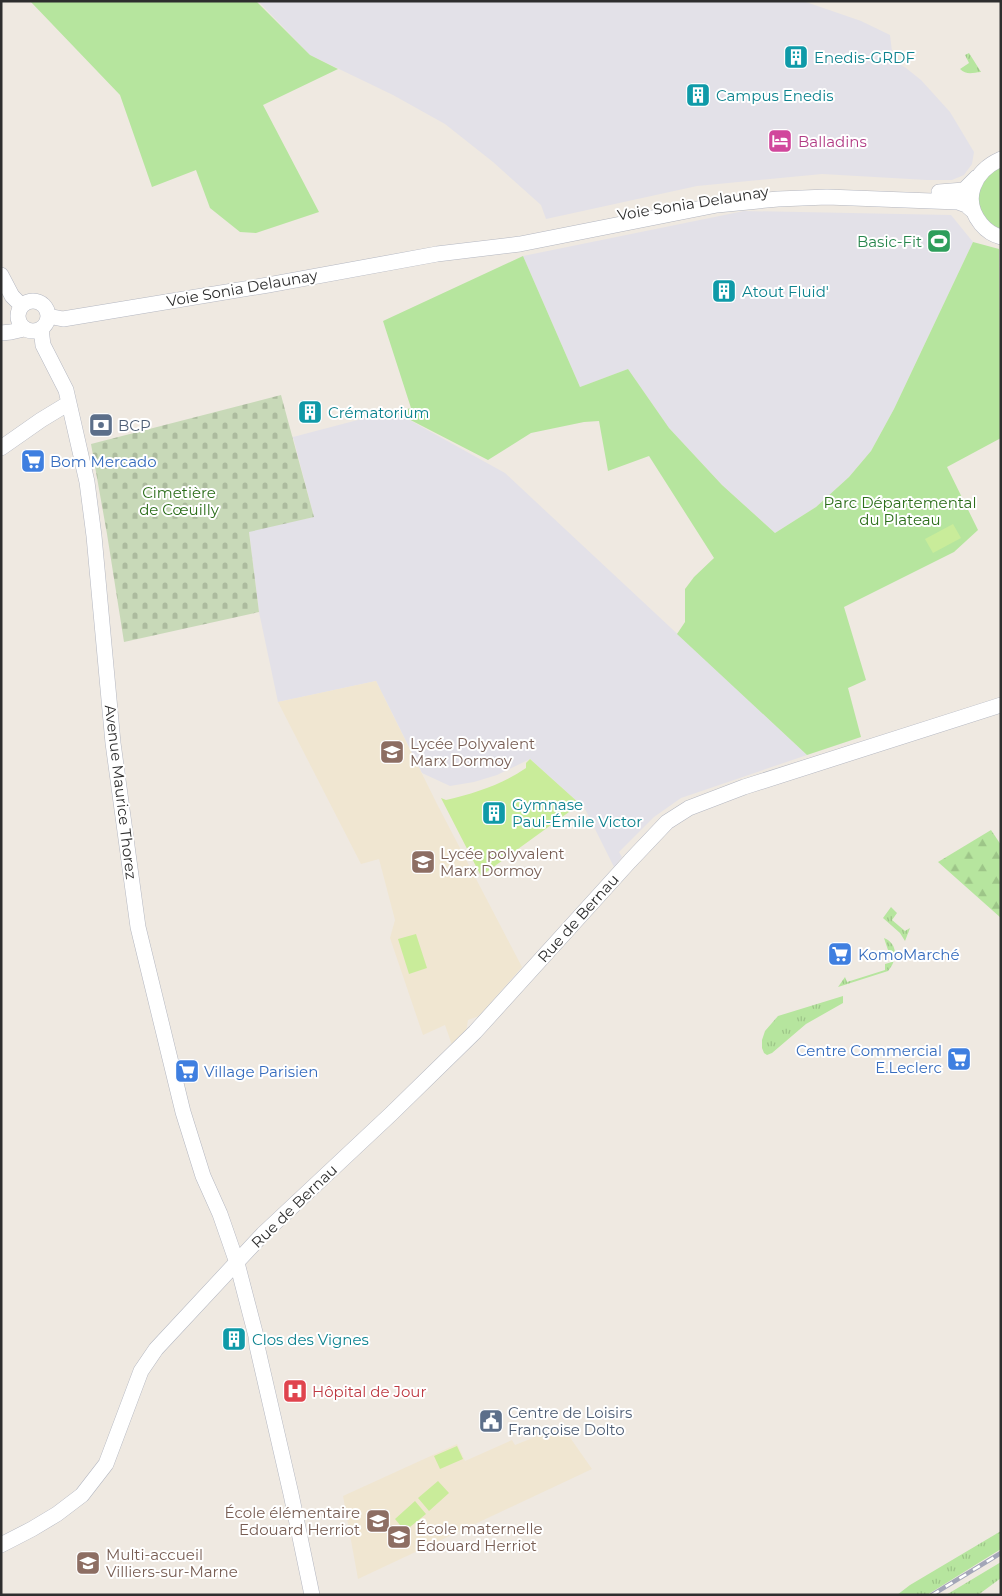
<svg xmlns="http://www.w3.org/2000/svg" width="1002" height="1596" font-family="Montserrat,sans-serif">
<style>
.industrial{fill:#e3e1e8}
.education{fill:#f0e6d1}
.grass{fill:url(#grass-tufts)}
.forest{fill:url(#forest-firs)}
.cemetery{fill:url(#cemetery-stones)}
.park{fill:#b6e59e}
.pitch{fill:#c9ec9a}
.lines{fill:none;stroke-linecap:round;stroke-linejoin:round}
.secondary-casing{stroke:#b4b7c1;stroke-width:16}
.secondary{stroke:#fff;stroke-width:15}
.rail-casing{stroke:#a3a6b8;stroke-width:4.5}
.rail{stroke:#fff;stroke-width:2.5;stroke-dasharray:8;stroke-linecap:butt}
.labels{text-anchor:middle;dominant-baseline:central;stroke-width:4;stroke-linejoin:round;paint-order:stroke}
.culture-label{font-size:15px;fill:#0d838f;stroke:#fff;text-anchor:start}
.hotel-label{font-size:15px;fill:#b23c85;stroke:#fff;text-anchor:start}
.street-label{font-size:15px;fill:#2e2e2e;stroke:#fff}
.leisure-label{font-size:15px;fill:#27864d;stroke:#fff;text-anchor:end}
.service-label{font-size:15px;fill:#4e5e75;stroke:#fff;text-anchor:start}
.shop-label{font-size:15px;fill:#366cbe;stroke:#fff;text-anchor:start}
.park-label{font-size:15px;fill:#2c6e1b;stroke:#fff}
.education-label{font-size:15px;fill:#785e54;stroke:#fff;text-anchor:start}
.health-label{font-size:15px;fill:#be3a42;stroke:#fff;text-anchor:start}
</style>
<defs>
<pattern id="grass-tufts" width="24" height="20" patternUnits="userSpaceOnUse" patternTransform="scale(1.25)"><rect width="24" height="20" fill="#b6e59e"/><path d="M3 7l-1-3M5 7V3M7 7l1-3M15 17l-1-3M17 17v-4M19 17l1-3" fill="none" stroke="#9dc588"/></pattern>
<pattern id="forest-firs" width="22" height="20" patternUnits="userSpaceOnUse" patternTransform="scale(1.25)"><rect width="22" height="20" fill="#b6e59e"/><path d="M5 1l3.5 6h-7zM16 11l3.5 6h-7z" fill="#9dc588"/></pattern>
<pattern id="cemetery-stones" width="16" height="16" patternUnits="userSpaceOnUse" patternTransform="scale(1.25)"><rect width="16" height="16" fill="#c8d9b8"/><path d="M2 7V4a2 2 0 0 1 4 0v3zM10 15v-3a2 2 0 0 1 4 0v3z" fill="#acbb9e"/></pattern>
</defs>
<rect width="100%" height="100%" fill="#efe9e1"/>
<path class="industrial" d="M258 1H803L861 21 890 35 893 60 906 68 921 80 950 112 974 152 972 164 964 175 952 180H927L822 174 697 186 546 219 541 205 493 162 445 124 393 95 310 55Z
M744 211 951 215 973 242 894 409 871 451 849 477 816 507 775 533 722 485 669 428 628 369 580 387 523 256Z
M395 412 505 473 807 755 681 798 654 817 619 852 622 857 614 867 582 803 580 804 530 759 497 775 474 782 450 786 422 773 376 681 278 702 259 612 249 531 314 517 293 437 373 416V418Z"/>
<path class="education" d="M376 681 437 804 522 967 479 1016 468 1020 466 1032 452 1045 445 1025 423 1035 390 938 395 920 379 859 361 864 278 702Z
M562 1426 592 1469 358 1579 343 1496 457 1444 465 1461 512 1440 515 1445Z"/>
<path class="grass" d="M969 53 981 72C972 73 966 75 960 69L969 63 965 55Z
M891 907 897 913 892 920 905 931 910 928 905 941 900 933 883 918Z
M884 938C899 944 897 961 888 971L838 987 845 977 847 982 885 970V964L892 962Z
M843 996V1003L806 1024 772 1053 767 1055 764 1053 762 1048V1040L765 1031 778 1016Z
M1001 1531V1549L927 1595H897L910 1585Z
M1001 1562V1578L978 1595H946Z"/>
<path class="forest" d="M991 830 1001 845V918L938 862Z"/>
<path class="cemetery" d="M281 395 314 517 249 532 259 612 124 642 107 534 91 444Z"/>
<path class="park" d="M30 1H256L310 55 338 69 263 105 319 212 256 233 240 232 210 208 196 170 152 187 120 95Z
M1001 166V230C982 222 972 200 983 181 986 175 995 170 1001 166Z
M973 242 999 249 1001 438 947 467 978 530 954 552 844 607 866 680 848 688 861 737 807 755 677 634 685 622V589L694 577 714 558 649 456 608 471 599 421 584 422 531 433 488 460 395 412 411 408 383 321 523 256 580 387 628 369 669 428 722 485 775 533 816 507 849 477 871 451 894 409Z"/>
<path class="pitch" d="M953 524 961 538 933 553 925 539Z
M530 759 580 804 481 876 441 798 446 800C475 793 501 785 526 768V763Z
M416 934 427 968 409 974 398 939Z
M457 1446 463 1459 440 1469 434 1456Z
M438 1481 449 1493 429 1511 418 1498Z
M415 1501 426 1514 405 1531 395 1519Z"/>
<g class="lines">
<defs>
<path id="secondary" d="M1001 159C974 171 961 199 981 224 986 230 993 235 1001 237
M939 192 964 190 977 177
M1 275 12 296 22 306
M18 316a15 15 0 1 1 30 0a15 15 0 1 1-30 0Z
M48 316 63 319 268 285 437 254 520 244 717 205 778 199 827 197 958 202 966 205 973 211
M41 329 43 345 66 390 87 482 94 536 113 743 138 927 183 1112 203 1176 220 1214 237 1263 256 1336 257 1346 291 1494 312 1595
M1 333 11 332 24 329
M1 448 41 420 69 403
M1 1545 32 1529 57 1514 82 1495 106 1464 141 1371 156 1349 263 1234 391 1114 475 1032 630 861 667 822 689 808 744 787 1001 705"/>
</defs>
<use href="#secondary" class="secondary-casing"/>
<use href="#secondary" class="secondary"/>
<defs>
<path id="rail" d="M932 1595 1001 1553"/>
</defs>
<use href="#rail" class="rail-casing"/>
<use href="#rail" class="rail"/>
</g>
<defs>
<symbol id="building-square" viewBox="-11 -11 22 22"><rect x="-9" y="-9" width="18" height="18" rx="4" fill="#0f9aa8" stroke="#fff"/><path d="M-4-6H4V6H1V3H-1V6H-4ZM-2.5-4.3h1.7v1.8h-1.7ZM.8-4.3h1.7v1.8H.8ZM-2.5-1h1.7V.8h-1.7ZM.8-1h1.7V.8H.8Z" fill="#fff"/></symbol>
<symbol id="hotel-square" viewBox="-11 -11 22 22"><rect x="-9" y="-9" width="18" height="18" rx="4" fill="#d1479c" stroke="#fff"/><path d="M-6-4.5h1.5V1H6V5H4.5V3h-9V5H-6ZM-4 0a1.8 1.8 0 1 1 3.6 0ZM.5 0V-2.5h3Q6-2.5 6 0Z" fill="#fff"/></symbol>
<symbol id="stadium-square" viewBox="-11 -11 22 22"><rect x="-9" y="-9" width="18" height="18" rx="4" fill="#2e9e5b" stroke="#fff"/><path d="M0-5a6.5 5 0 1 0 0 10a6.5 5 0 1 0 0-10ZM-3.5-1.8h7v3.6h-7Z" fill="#fff"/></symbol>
<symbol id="bank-square" viewBox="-11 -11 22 22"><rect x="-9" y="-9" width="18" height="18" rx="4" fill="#5c6f8a" stroke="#fff"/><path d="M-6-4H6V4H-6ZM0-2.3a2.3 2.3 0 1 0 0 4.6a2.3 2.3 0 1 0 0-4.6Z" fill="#fff"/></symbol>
<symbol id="supermarket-square" viewBox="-11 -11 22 22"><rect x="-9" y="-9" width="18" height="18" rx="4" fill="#3f7fe0" stroke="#fff"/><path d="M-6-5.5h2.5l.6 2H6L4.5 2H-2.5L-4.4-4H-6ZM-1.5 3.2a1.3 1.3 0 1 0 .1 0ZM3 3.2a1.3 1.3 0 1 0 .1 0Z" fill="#fff"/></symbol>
<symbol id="school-square" viewBox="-11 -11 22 22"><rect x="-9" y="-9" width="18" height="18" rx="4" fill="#8d6e63" stroke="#fff"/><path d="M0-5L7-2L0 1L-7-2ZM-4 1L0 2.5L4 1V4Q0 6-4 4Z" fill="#fff"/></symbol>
<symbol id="hospital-square" viewBox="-11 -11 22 22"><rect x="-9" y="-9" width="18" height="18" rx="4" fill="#e0444e" stroke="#fff"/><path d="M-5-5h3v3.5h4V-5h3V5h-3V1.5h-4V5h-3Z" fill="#fff"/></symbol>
<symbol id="civic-square" viewBox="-11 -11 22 22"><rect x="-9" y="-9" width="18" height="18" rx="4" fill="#5c6f8a" stroke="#fff"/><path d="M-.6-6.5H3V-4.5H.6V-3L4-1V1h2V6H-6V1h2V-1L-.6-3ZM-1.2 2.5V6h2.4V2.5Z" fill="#fff"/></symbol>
</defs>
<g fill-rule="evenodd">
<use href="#building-square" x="782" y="43" width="28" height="28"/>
<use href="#building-square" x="684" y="81" width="28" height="28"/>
<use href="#hotel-square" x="766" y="127" width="28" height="28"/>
<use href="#stadium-square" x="925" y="227" width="28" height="28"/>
<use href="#building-square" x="710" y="277" width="28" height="28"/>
<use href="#building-square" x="296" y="398" width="28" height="28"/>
<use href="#bank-square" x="87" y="411" width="28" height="28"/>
<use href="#supermarket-square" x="19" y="447" width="28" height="28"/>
<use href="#school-square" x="378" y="738" width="28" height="28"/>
<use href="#building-square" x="480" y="799" width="28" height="28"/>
<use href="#school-square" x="409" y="848" width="28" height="28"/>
<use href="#supermarket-square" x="826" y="940" width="28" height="28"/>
<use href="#supermarket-square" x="945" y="1045" width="28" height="28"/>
<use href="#supermarket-square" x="173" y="1057" width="28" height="28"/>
<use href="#building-square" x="220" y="1325" width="28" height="28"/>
<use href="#hospital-square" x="281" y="1377" width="28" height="28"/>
<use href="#civic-square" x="477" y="1407" width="28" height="28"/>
<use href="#school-square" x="364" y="1507" width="28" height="28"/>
<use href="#school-square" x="385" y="1523" width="28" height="28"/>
<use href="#school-square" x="74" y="1549" width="28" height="28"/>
</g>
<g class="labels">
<g class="culture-label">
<text x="814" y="57">Enedis-GRDF</text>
<text x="716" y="95">Campus Enedis</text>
<text x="742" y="291">Atout Fluid'</text>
<text x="328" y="412">Crématorium</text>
<text x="512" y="804">Gymnase<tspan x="512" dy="17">Paul-Émile Victor</tspan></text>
<text x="252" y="1339">Clos des Vignes</text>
</g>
<g class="hotel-label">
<text x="798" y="141">Balladins</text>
</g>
<g class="street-label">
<text transform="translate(693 203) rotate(-9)">Voie Sonia Delaunay</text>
<text transform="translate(242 288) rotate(-10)">Voie Sonia Delaunay</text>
<text transform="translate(121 792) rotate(83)">Avenue Maurice Thorez</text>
<text transform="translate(578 918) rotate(-48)">Rue de Bernau</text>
<text transform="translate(294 1206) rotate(-44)">Rue de Bernau</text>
</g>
<g class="leisure-label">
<text x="922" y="241">Basic-Fit</text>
</g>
<g class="service-label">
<text x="118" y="425">BCP</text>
<text x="508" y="1412">Centre de Loisirs<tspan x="508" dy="17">Françoise Dolto</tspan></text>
</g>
<g class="shop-label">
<text x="50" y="461">Bom Mercado</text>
<text x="858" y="954">KomoMarché</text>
<text x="942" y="1050" text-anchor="end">Centre Commercial<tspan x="942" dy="17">E.Leclerc</tspan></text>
<text x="204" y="1071">Village Parisien</text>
</g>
<g class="park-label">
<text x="179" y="492">Cimetière<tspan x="179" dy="17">de Cœuilly</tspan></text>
<text x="900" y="502">Parc Départemental<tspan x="900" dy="17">du Plateau</tspan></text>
</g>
<g class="education-label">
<text x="410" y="743">Lycée Polyvalent<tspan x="410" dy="17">Marx Dormoy</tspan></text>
<text x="440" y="853">Lycée polyvalent<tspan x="440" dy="17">Marx Dormoy</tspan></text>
<text x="360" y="1512" text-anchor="end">École élémentaire<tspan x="360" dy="17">Edouard Herriot</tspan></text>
<text x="416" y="1528">École maternelle<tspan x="416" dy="17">Edouard Herriot</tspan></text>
<text x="106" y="1554">Multi-accueil<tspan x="106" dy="17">Villiers-sur-Marne</tspan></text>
</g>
<g class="health-label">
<text x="312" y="1391">Hôpital de Jour</text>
</g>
</g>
<rect width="1002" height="1596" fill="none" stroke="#2e2e2e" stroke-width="5"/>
</svg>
